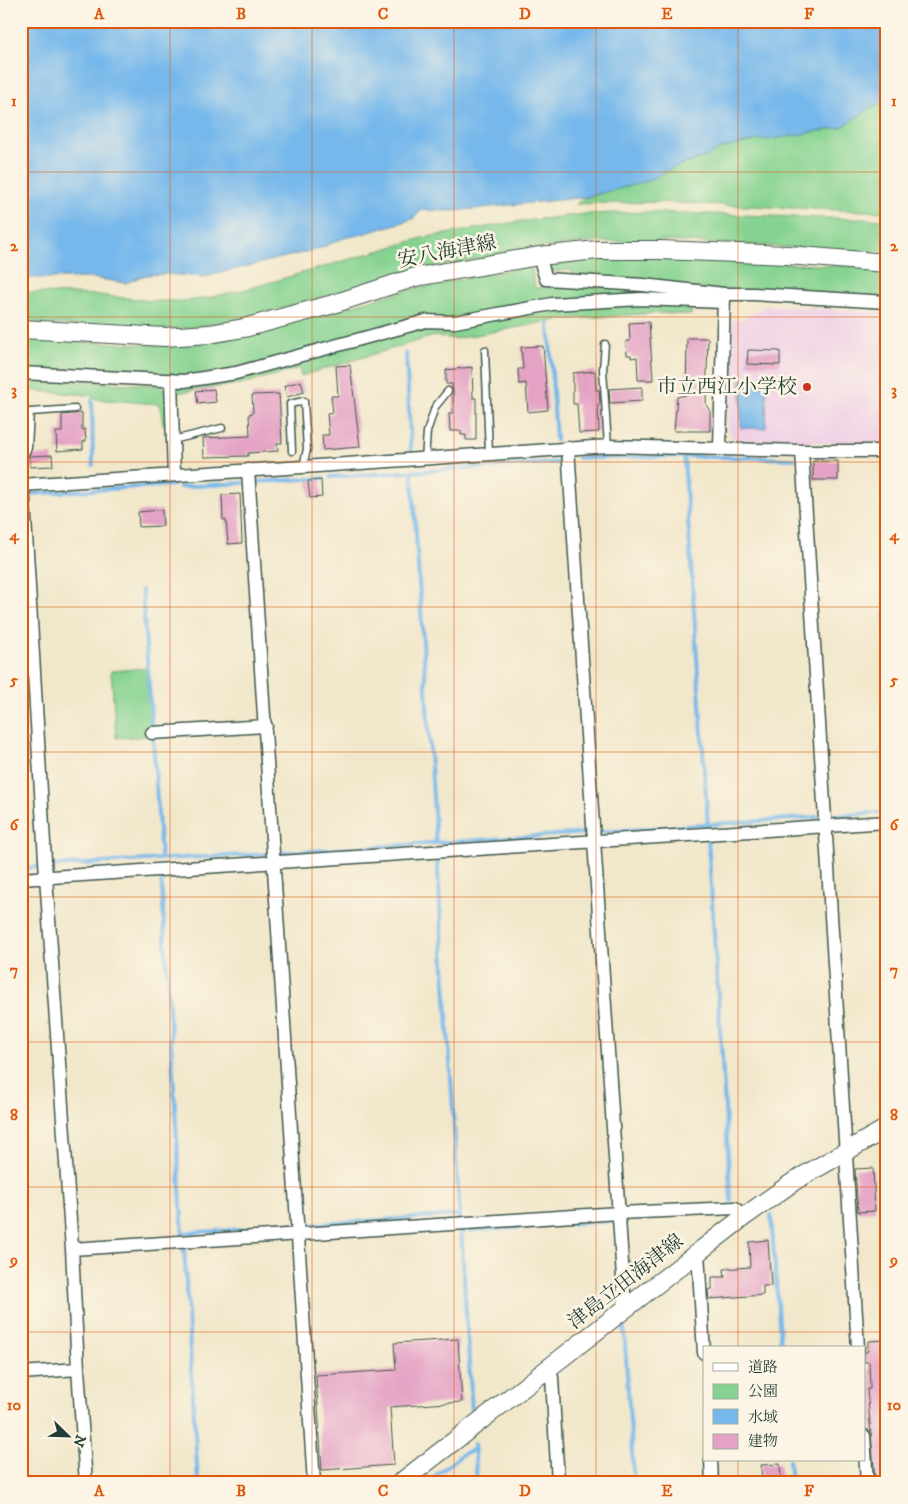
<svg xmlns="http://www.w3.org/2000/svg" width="908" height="1504" font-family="'IM FELL DW Pica','Noto Serif JP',serif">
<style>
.built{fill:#efd0e6}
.green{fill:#86d391;stroke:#528862}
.water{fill:#76b8eb;stroke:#4a7a90}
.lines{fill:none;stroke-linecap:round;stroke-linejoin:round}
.stream{stroke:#76b8eb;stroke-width:4}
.building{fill:#e4a2c5}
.service-casing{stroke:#3e564a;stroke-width:9}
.minor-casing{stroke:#3e564a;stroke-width:15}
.secondary-casing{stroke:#3e564a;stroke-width:20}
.service{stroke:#fff;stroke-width:6}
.minor{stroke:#fff;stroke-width:12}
.secondary{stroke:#fff;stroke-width:18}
.grid{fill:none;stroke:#de580e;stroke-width:1;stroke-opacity:0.55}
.poi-dot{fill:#c8321e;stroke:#fcf5e5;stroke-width:2}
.labels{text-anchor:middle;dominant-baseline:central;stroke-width:5;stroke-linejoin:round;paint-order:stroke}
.street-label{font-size:20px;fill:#1f3d34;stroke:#fcf5e5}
.poi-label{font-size:20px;fill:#1f3d34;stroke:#fcf5e5;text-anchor:end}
.neatline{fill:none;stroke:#de580e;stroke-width:2}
.grid-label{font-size:16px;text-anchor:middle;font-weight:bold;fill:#de580e}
</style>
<rect width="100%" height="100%" fill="#fcf5e5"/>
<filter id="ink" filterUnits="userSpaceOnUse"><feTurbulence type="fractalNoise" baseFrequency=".02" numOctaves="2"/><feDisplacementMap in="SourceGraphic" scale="10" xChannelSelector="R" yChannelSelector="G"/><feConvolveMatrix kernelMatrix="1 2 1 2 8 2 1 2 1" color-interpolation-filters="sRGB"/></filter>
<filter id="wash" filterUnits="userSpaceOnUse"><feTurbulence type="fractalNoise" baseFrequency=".0096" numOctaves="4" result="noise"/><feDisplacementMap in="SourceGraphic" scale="20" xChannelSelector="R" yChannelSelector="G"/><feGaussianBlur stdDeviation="1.12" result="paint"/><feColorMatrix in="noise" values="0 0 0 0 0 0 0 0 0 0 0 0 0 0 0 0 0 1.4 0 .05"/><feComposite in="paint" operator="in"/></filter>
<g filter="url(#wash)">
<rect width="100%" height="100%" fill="#f1e7ca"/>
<path class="built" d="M767 305 887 313V443L734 441 728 430 729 344 733 320 743 319Z"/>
<path class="green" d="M887 32V212L657 202 576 204 619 175Z
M649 212 887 220V252L664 241 593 242 535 248 413 271 286 307 230 321 188 328 151 330 21 322V292L99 295 152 301H184L208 298 251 288 422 238 515 222 585 214Z
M628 257 887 268V298L723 291 572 277 571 270 549 272 547 263Z
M530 266 532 269 535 288 574 284 673 293 455 317 238 369 190 376 21 371V339L181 346 227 339 416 288Z
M640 303 710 306 718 311 691 309V315L658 313 557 320 455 339 434 336 301 376 299 368 246 383 175 393 176 385 405 331 552 308Z
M21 379 159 385 167 391 169 428 163 424 159 404 95 399 93 396 89 395 21 390Z
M147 668 151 736 116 738 111 671Z"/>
<path class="water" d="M21 21H887V103L875 105 842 127 774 139 758 140 720 149 708 156 675 167 648 181 587 197 453 211 422 210 414 218 403 222 359 235 344 238 318 249 204 277 166 274 145 275 126 283 92 278H21Z
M741 380H767L766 428H741Z"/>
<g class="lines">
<path class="stream" d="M549 324 556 441
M406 353 411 451
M92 400 93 465
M684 456 708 828
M578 458 684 456 794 459
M412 472 436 843
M331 477 564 462
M254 482 324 478
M180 487 243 483
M27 494 173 485
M142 590 152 728
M885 613 887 632
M153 738 161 859
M829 816 887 812
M597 832 818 817
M708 839 731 1201
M280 853 587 833
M437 857 460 1219
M52 866 161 859 268 854
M21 868 39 867
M161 875 183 1237
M771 1215 781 1348
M304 1225 460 1215
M461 1228 472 1411
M461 1231 614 1221
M183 1233 293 1226
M184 1247 198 1483
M624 1327 634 1483
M474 1444 477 1483
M789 1460 791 1483
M426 1483 464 1453 475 1450"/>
</g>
<g id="blocks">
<path class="building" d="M649 322 653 380H638L637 357 631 358V355H627L626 341H630L629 323Z
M687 338H708L706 405 710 411V431H674L677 397 686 395Z
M543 346 548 410 528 412 526 383 519 384 518 369H523L521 347Z
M748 350 780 351V365L747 364Z
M350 365 360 447 323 450 322 435H329L327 414 333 413 331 396H338L336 366Z
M472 367 473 398H476V440H466V435H461V431H450L449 413H453V391L452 384H446V370Z
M595 371 596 390H599L600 403 598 404 599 432 579 433 577 404H573V373Z
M301 381 304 392 287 397 284 386Z
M642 387V401L610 403 609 389Z
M214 389 216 402 198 404 196 391Z
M279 394 282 443H277L278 451 248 453V456L204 457 203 438 250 436 249 414 253 413 252 395Z
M82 413V430L85 429 86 441H83V449L57 451 56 432H62V415Z
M52 455 53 466 30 467V456Z
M813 461H838V480H813Z
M321 480 322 497 310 498 308 481Z
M240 494 242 543 228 544 226 520H223L222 495Z
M162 510 163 526 139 527 138 512Z
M873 1168 875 1211 858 1212 855 1169Z
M768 1240 771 1286H763V1295L709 1299 708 1290 712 1289V1277H725L724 1269 750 1267 749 1242Z
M458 1339 462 1402 390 1407 394 1465 322 1470 316 1375 396 1370 394 1343Z
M887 1340V1478L875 1479 867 1389H870L869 1362H864V1353L868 1351V1341Z
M780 1464 781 1483H762L761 1465Z"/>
</g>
</g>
<g filter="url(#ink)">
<use href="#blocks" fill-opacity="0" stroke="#3e564a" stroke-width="1"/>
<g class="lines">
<defs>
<path id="service" d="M605 344 603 370 608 446
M485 350 489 454
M173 440 222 428
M292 451 290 404 304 401 307 449 303 467
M425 459 427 432 435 407 448 391
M21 461 28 448 30 412 75 409"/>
<path id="minor" d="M539 256 546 279 643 285 724 294H754L887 302
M21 373 184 381 236 373 426 321 455 322 552 304 641 299 724 302
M171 380 174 475
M568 448 625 1308
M720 448 724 294
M802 451 858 1348
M248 470 314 1483
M23 484 46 877 72 1249 78 1369 86 1483
M21 485 303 467 608 446 802 451H887
M152 733 266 726
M21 879 887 822
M72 1249 618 1213 735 1208 745 1216
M698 1252 704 1353
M549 1368 552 1378 558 1483
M21 1373 78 1369
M864 1436 867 1483
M711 1460 712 1483"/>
<path id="secondary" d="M21 329 165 337 209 334 244 328 330 305 416 277 539 256 598 250H659L788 255 887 263
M400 1483 745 1216 796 1180 887 1128"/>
</defs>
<use href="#service" class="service-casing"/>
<use href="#minor" class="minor-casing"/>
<use href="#secondary" class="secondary-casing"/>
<use href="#service" class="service"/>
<use href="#minor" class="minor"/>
<use href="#secondary" class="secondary"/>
</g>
</g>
<path class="grid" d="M170 21V1483M312 21V1483M454 21V1483M596 21V1483M738 21V1348M21 172H887M21 317H887M21 462H887M21 607H887M21 752H887M21 897H887M21 1042H887M21 1187H887M21 1332H887M738 1460V1483"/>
<circle class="poi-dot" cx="807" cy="387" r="5"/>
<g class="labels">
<g class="street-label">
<text transform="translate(447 252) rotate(-11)">安八海津線</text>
<text transform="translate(626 1282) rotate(-38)">津島立田海津線</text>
</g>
<g class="poi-label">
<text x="797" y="387">市立西江小学校</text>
</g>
</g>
<rect width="908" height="1504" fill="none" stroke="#fcf5e5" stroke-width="55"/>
<rect x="703" y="1346" width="162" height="115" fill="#fcf5e5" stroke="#a4ab9e"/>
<rect x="713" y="1363" width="25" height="8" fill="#ffffff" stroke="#a4ab9e"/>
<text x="748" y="1372" font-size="15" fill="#1f3d34">道路</text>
<rect x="713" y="1384" width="25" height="15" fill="#86d391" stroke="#a4ab9e"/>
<text x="748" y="1396" font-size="15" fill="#1f3d34">公園</text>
<rect x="713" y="1409" width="25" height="15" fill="#76b8eb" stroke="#a4ab9e"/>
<text x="748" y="1422" font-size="15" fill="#1f3d34">水域</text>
<rect x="713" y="1434" width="25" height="15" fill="#e4a2c5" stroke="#a4ab9e"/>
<text x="748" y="1446" font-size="15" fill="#1f3d34">建物</text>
<g transform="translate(68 1436) rotate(113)" stroke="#fcf5e5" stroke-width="4" paint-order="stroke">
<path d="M0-4L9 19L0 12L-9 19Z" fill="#1f3d34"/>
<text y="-8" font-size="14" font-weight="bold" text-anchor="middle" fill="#1f3d34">N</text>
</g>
<rect x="28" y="28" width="852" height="1448" class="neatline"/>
<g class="grid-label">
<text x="99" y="19">A</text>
<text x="241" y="19">B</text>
<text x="383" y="19">C</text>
<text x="525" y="19">D</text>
<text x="667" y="19">E</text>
<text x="809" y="19">F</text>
<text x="14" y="106">1</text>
<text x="894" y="106">1</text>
<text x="14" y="251">2</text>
<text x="894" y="251">2</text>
<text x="14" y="395">3</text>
<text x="894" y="395">3</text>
<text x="14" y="540">4</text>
<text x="894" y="540">4</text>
<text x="14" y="685">5</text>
<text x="894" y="685">5</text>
<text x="14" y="830">6</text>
<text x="894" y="830">6</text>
<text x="14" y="975">7</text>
<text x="894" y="975">7</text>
<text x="14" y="1120">8</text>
<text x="894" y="1120">8</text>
<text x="14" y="1265">9</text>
<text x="894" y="1265">9</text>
<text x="14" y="1410">10</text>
<text x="894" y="1410">10</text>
<text x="99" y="1496">A</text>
<text x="241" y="1496">B</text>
<text x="383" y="1496">C</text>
<text x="525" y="1496">D</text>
<text x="667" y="1496">E</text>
<text x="809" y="1496">F</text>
</g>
</svg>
